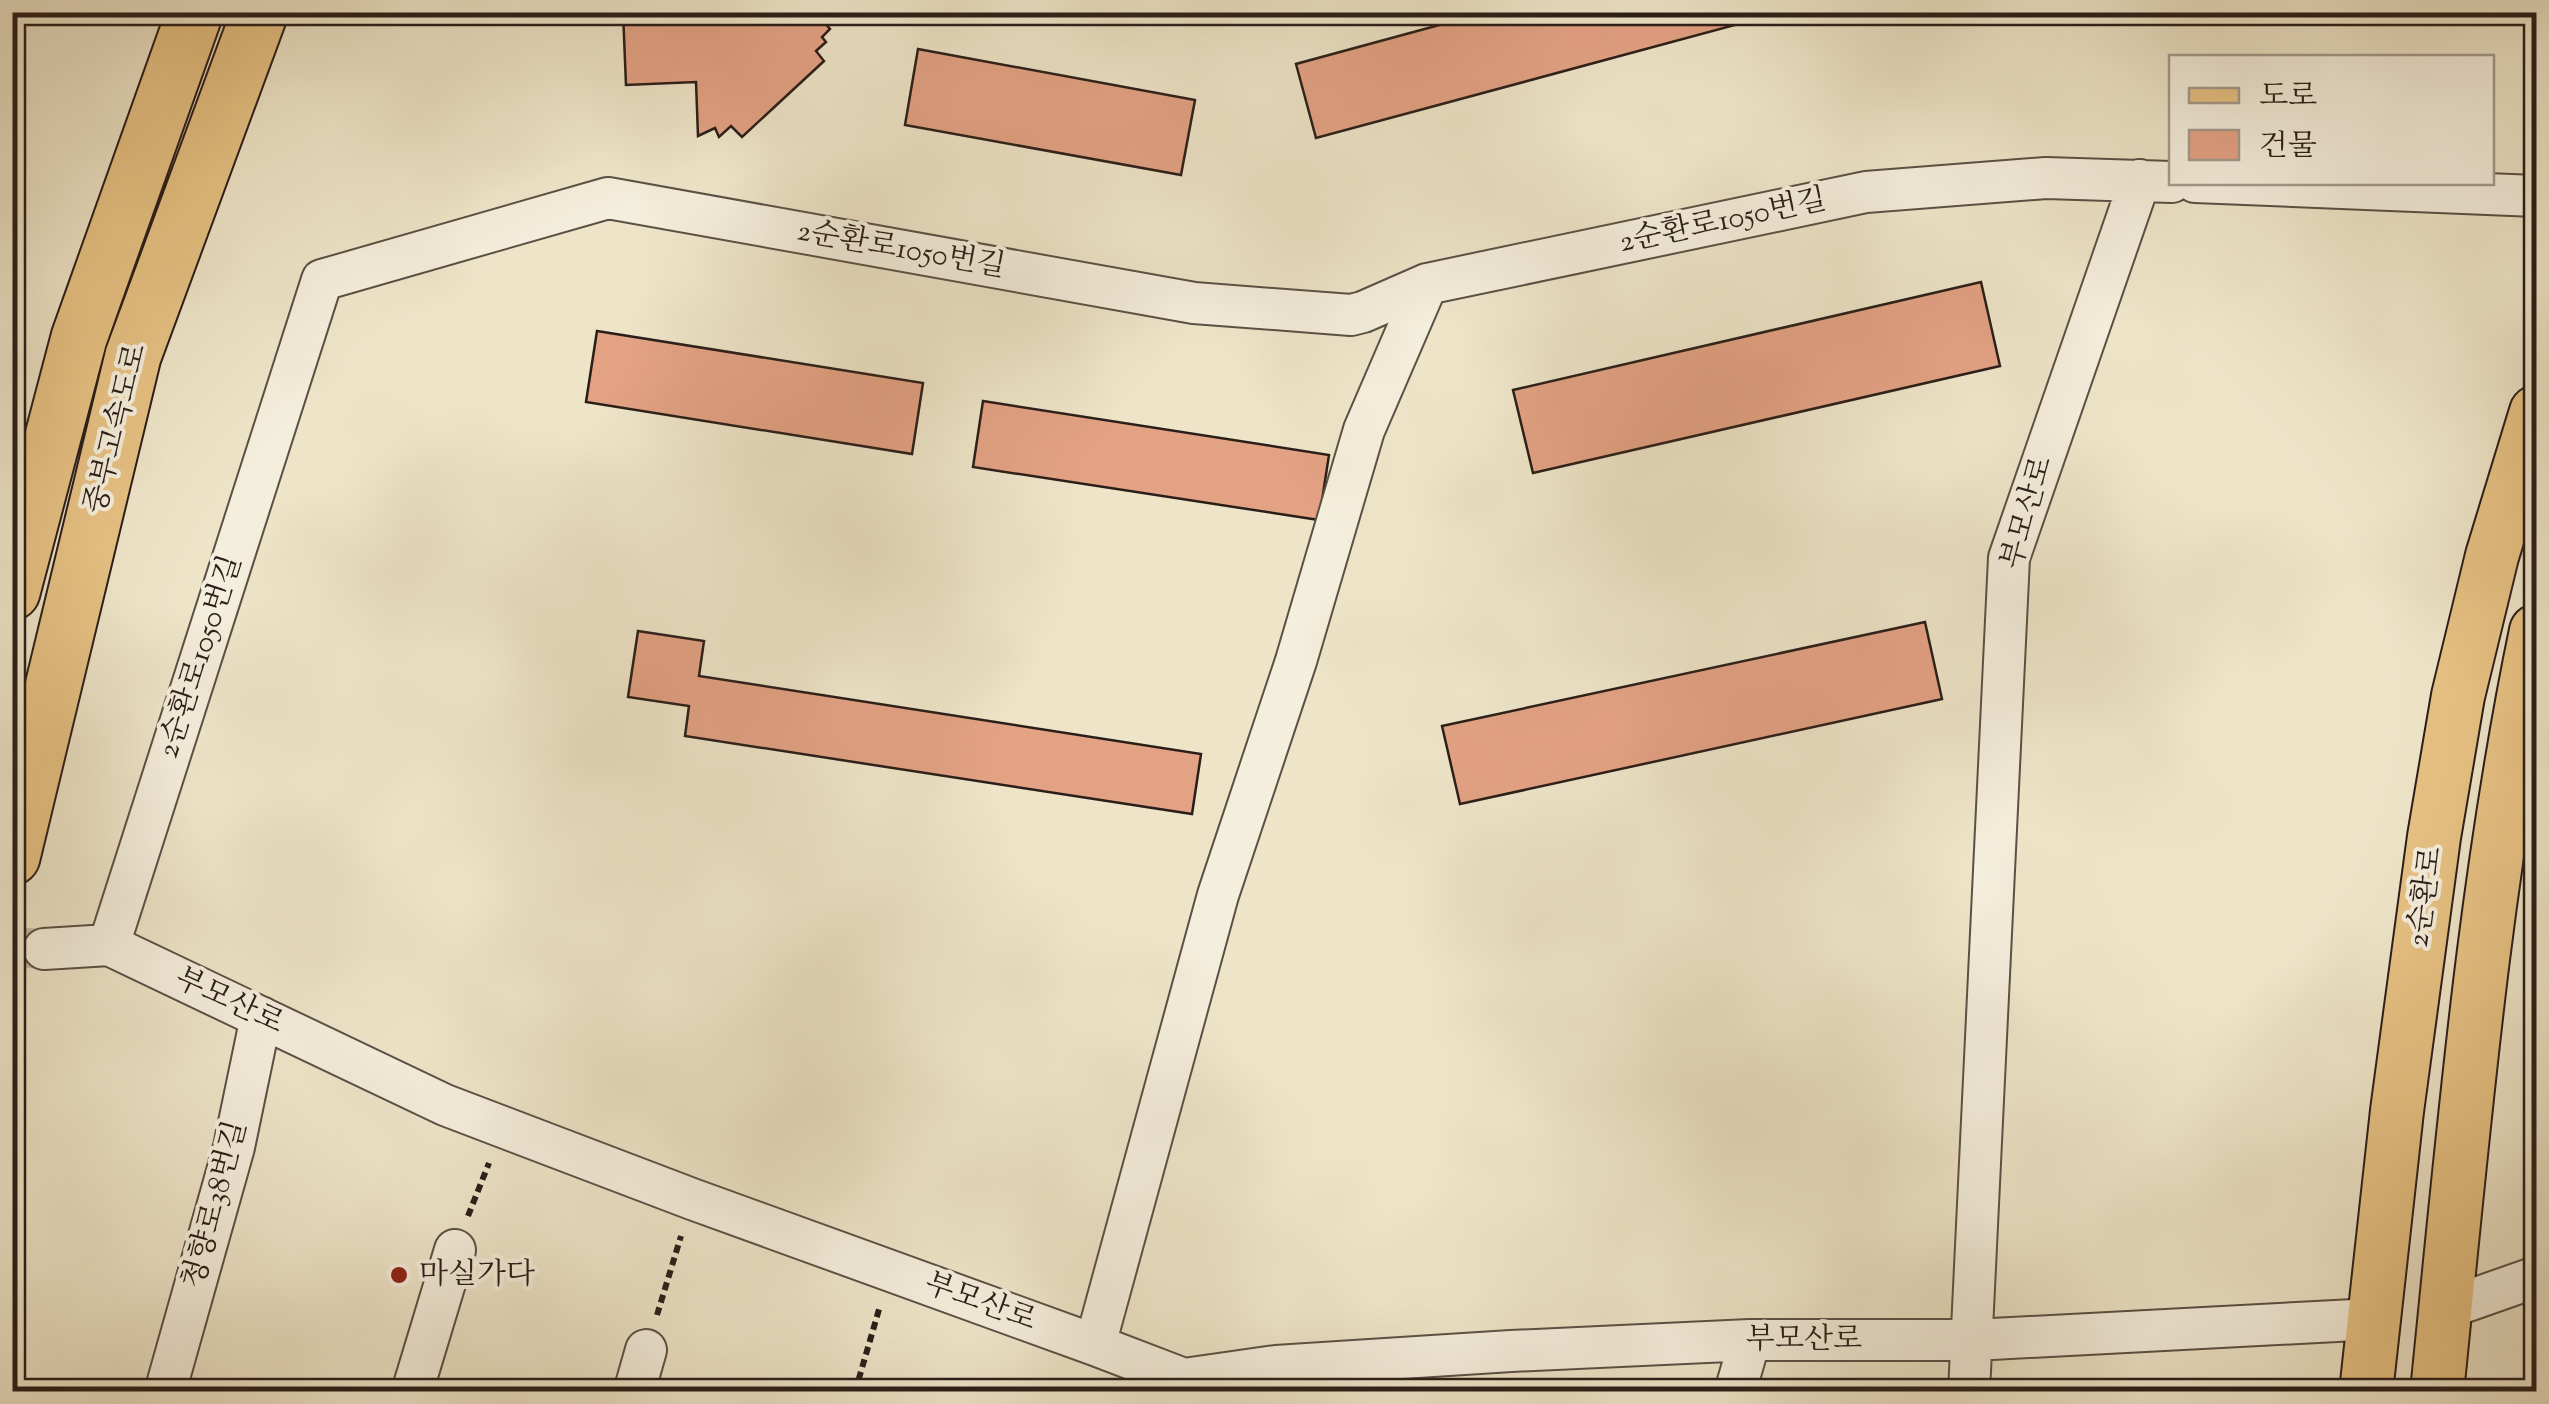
<svg xmlns="http://www.w3.org/2000/svg" width="2549" height="1404" font-family="'Sorts Mill Goudy','Noto Serif KR',serif">
<style>
.building{fill:#e3a284;stroke:#2a1e19;stroke-width:2.5}
.lines{fill:none;stroke-linecap:round;stroke-linejoin:round}
.minor-tunnel{stroke:#c7bda6;stroke-width:40;stroke-dasharray:40 20;stroke-linecap:butt}
.minor-casing{stroke:#5b5045;stroke-width:44}
.major-casing{stroke:#2a1e19;stroke-width:56}
.highway-casing{stroke:#2a1e19;stroke-width:59}
.path{stroke:#2a1e19;stroke-width:6;stroke-dasharray:8 5;stroke-linecap:butt}
.minor{stroke:#f4eedc;stroke-width:40}
.major{stroke:#e7c284;stroke-width:52}
.highway{stroke:#e7c284;stroke-width:55}
.poi-dot{fill:#8f2418;stroke:#f4eedc;stroke-width:4}
.labels{text-anchor:middle;dominant-baseline:central;stroke-width:8;stroke-linejoin:round;paint-order:stroke}
.street-label{font-size:30px;fill:#2a1e19;stroke:#f4eedc}
.poi-label{font-size:30px;fill:#2a1e19;stroke:#f4eedc;text-anchor:start}
</style>
<rect width="100%" height="100%" fill="#eee5c9"/>
<filter id="stains"><feTurbulence type="fractalNoise" baseFrequency=".002" numOctaves="4"/><feColorMatrix values="0 0 0 0 .2 0 0 0 0 .09 0 0 0 0 .02 0 0 0 .5 -.17"/></filter>
<radialGradient id="worn" r=".72"><stop offset=".6" stop-color="#630" stop-opacity="0"/><stop offset="1" stop-color="#630" stop-opacity=".3"/></radialGradient>
<path class="building" d="M623 12H689L693 16 697 12H781L800 22 807 15 812 21 818 15 830 29 822 37 826 42 816 51 824 61 742 137 731 126 719 137 715 128 698 136 696 82 626 85Z
M1487 12H1771L1772 15 1316 138 1296 64Z
M918 49 1195 100 1181 175 905 125Z
M1981 282 2000 366 1533 473 1513 390Z
M597 331 923 383 912 454 586 402Z
M983 401 1329 455 1319 520 973 467Z
M1925 622 1942 699 1460 804 1442 726Z
M638 631 704 641 699 676 1201 754 1192 814 685 736 689 706 628 697Z"/>
<g class="lines">
<path class="minor-tunnel" d="M12 947 44 949"/>
<defs>
<path id="minor" d="M2195 182 2536 196
M109 945 322 280 608 198 1194 303 1351 315 1363 312 1427 284 1866 192 2046 178 2172 182
M44 949 109 945 445 1105 692 1199 1095 1345 1184 1379 1276 1366 1511 1351 1750 1340H1973L2374 1319
M2445 1309 2536 1277
M1095 1345 1218 895 1296 661 1364 430 1427 284
M165 1392 234 1147 261 1017
M412 1392 455 1250
M634 1392 646 1350
M1735 1392 1750 1340
M1969 1392 2009 558 2140 180"/>
<path id="major" d="M2366 1392 2397 1111 2434 837 2458 696 2492 556 2536 412
M2437 1392C2463 1137 2484 882 2536 631"/>
<path id="highway" d="M12 592 79 338 195 12
M12 857 133 356 260 12"/>
</defs>
<use href="#minor" class="minor-casing"/>
<use href="#major" class="major-casing"/>
<use href="#highway" class="highway-casing"/>
<path class="path" d="M468 1216 489 1163
M657 1315 681 1236
M855 1392 880 1306"/>
<use href="#minor" class="minor"/>
<use href="#major" class="major"/>
<use href="#highway" class="highway"/>
</g>
<circle class="poi-dot" cx="399" cy="1275" r="10"/>
<g class="labels">
<g class="street-label">
<text transform="translate(1723 222) rotate(-12)">2순환로1050번길</text>
<text transform="translate(901 250) rotate(10)">2순환로1050번길</text>
<text transform="translate(117 429) rotate(-76)">중부고속도로</text>
<text transform="translate(2028 513) rotate(-74)">부모산로</text>
<text transform="translate(201 657) rotate(-72)">2순환로1050번길</text>
<text transform="translate(2426 897) rotate(-82)">2순환로</text>
<text transform="translate(229 1002) rotate(25)">부모산로</text>
<text transform="translate(216 1205) rotate(-75)">청향로38번길</text>
<text transform="translate(980 1303) rotate(20)">부모산로</text>
<text x="1804" y="1340">부모산로</text>
</g>
<g class="poi-label">
<text x="419" y="1275">마실가다</text>
</g>
</g>
<rect width="2549" height="1404" fill="none" stroke="#eee5c9" stroke-width="50"/>
<rect x="15" y="15" width="2519" height="1374" fill="none" stroke="#2a1e19" stroke-width="5"/>
<rect x="25" y="25" width="2499" height="1354" fill="none" stroke="#2a1e19" stroke-width="2.5"/>
<rect x="2169" y="55" width="325" height="130" fill="#f4eedc" stroke="#a39b8e" stroke-width="2.5"/>
<rect x="2189" y="88" width="50" height="15" fill="#e7c284" stroke="#a39b8e" stroke-width="2.5"/>
<text x="2259" y="105" font-size="30" fill="#2a1e19">도로</text>
<rect x="2189" y="130" width="50" height="30" fill="#e3a284" stroke="#a39b8e" stroke-width="2.5"/>
<text x="2259" y="155" font-size="30" fill="#2a1e19">건물</text>
<rect width="100%" height="100%" filter="url(#stains)"/>
<rect width="100%" height="100%" fill="url(#worn)"/>
</svg>
